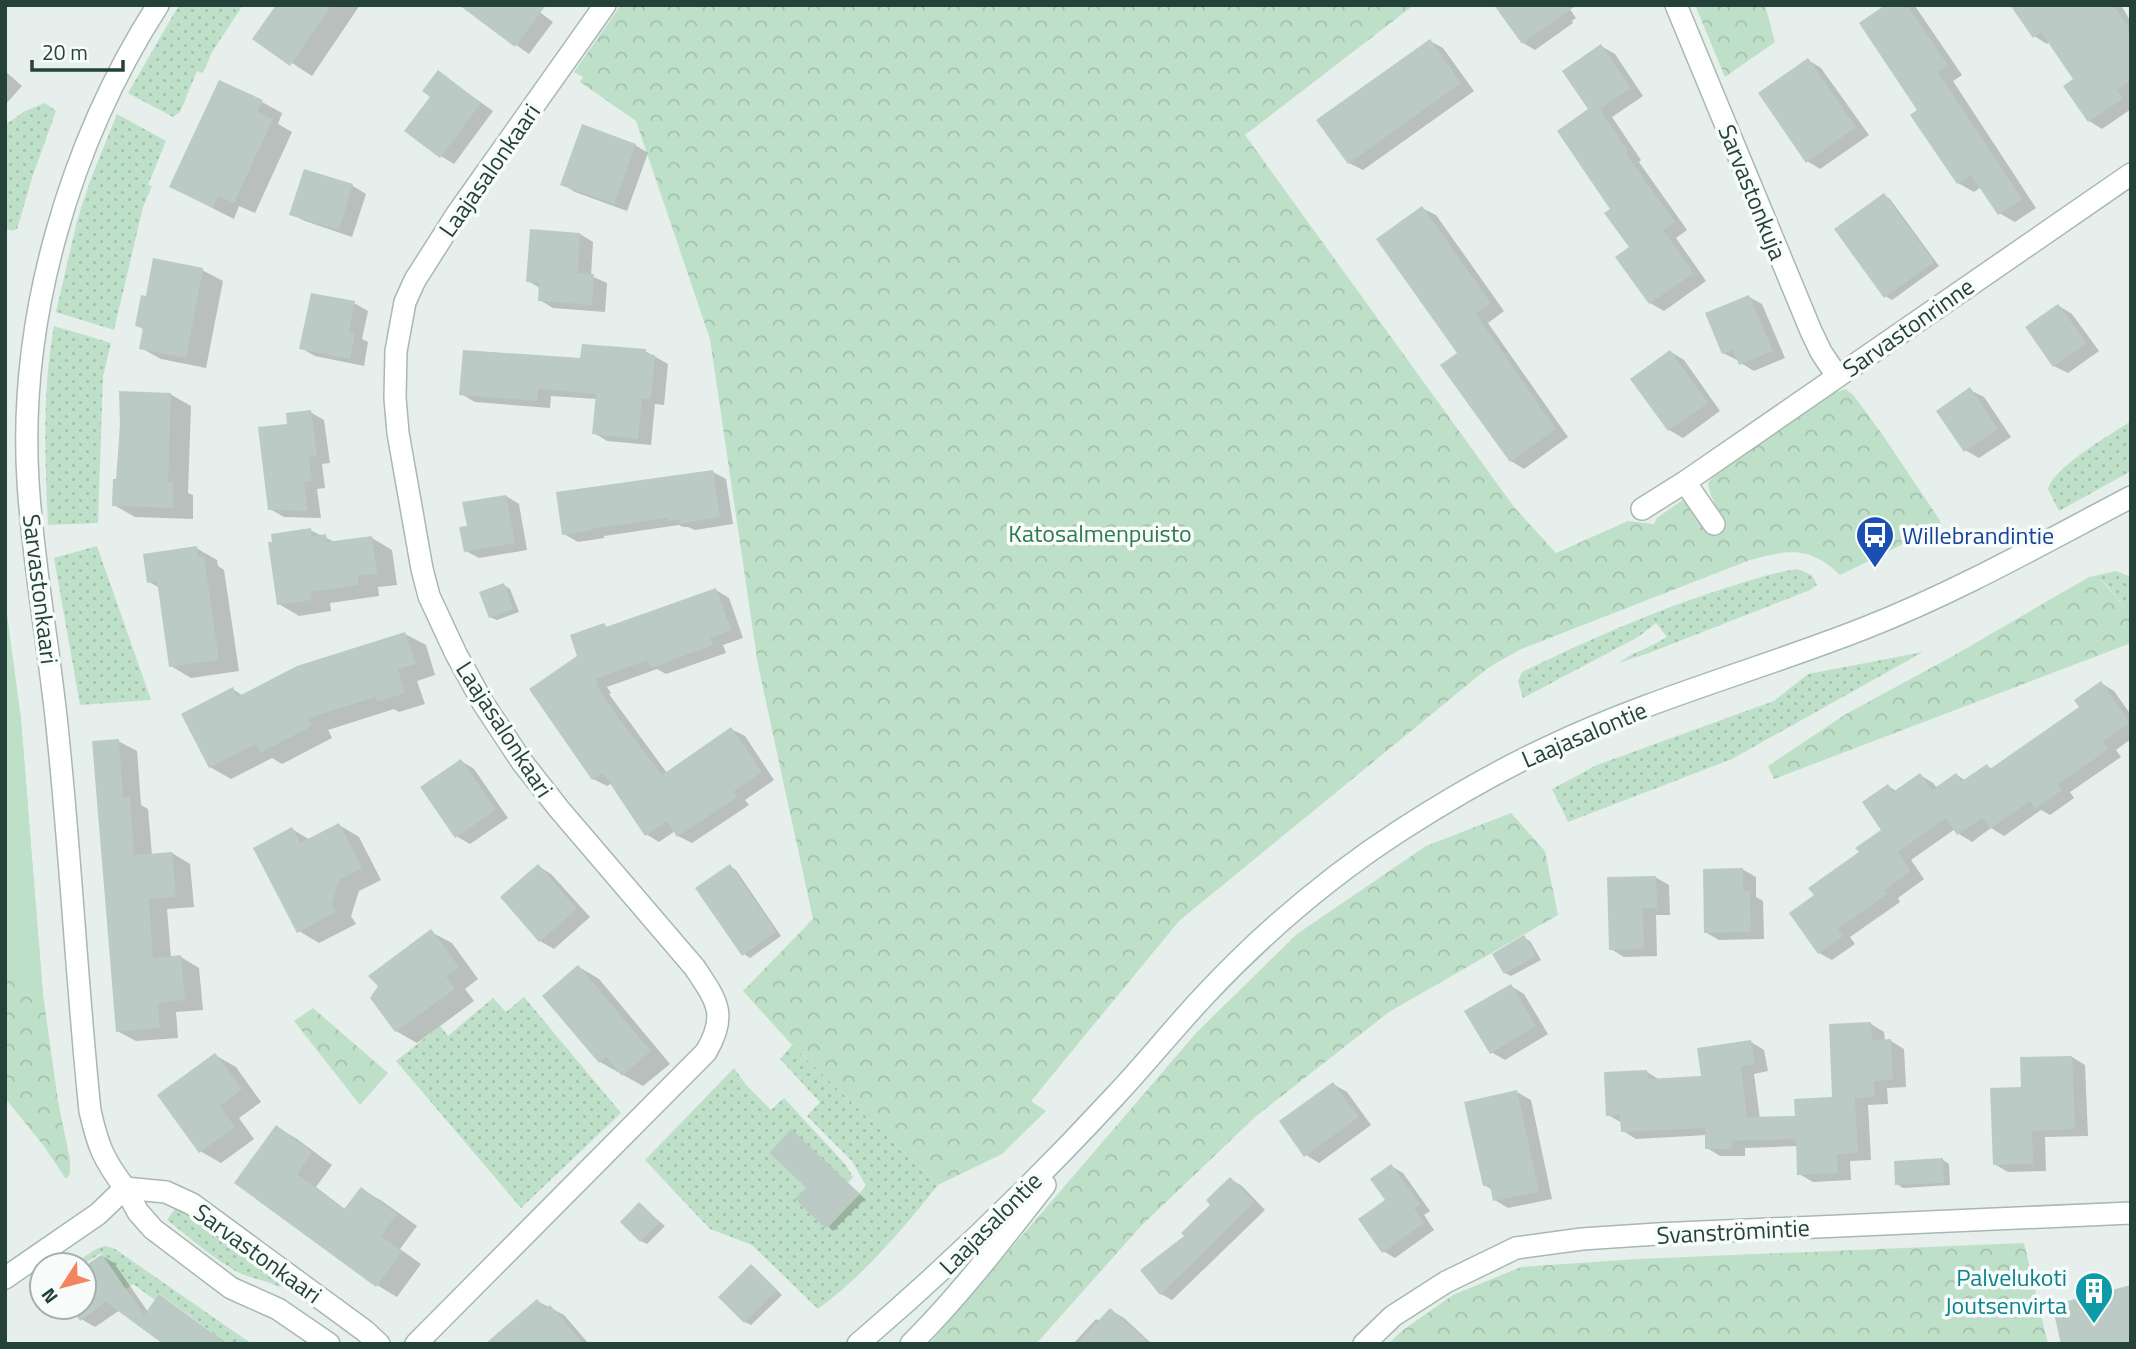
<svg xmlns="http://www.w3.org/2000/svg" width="2136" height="1349" font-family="'Titillium Web',sans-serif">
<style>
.grass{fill:url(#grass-dots)}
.forest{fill:url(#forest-crowns)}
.pitch{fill:#bfe0c8}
.shadow{fill:#0003}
.building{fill:#bbcac4}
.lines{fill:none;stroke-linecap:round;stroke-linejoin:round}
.minor-casing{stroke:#a8b8b2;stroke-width:24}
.tertiary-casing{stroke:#a8b8b2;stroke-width:24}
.secondary-casing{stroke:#a4bbb3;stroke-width:24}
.minor{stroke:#fff;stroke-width:21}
.tertiary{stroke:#fff;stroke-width:21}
.secondary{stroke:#fff;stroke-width:21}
.labels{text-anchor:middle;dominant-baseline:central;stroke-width:7;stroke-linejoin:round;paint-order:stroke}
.street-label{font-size:24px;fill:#24423a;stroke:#f7fbf9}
.park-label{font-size:24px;fill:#2d7a4b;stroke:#f7fbf9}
.transit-label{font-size:24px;fill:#164399;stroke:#f7fbf9;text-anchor:start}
.culture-label{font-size:24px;fill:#0d838f;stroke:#f7fbf9;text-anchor:end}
</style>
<defs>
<pattern id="grass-dots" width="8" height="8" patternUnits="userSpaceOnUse" patternTransform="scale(1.75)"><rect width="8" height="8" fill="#bfe0c8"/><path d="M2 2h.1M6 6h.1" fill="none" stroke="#a4c1ad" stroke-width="1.8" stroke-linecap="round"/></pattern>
<pattern id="forest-crowns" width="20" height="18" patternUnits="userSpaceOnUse" patternTransform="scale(1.75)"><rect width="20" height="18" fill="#bfe0c8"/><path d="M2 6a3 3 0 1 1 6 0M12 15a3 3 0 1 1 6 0" fill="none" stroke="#a4c1ad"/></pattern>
</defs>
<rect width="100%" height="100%" fill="#e6efeb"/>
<path class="grass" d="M179 5H243L212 52 203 73 197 71 180 112 173 117 128 93Z
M45 103 56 111 32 178 17 229 11 231 5 228V125L25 111Z
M117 114 166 141 148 185 152 186 143 207 114 330 56 312 77 221 90 181Z
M54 326 111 343 103 376 98 523 48 525C45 458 42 392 54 326Z
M2131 421V471L2059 511 2048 489C2054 467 2110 435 2131 421Z
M97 546 151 700 80 705 54 558Z
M1797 569 1812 575 1817 585 1810 590 1649 653 1618 663C1634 652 1651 647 1667 637L1656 623 1638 637 1523 698 1518 681 1522 672C1586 641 1651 612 1719 590 1745 582 1770 573 1797 569Z
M2116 571 2131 577V619L2129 613 2104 582 2089 577Z
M1923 652 1732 759 1568 822 1552 789 1597 765 1774 701 1808 674Z
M524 997 621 1113 521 1208 396 1061 440 1026 448 1036 493 998 506 1012Z
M792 1045 938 1185C902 1230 865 1274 818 1309L752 1245 710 1229 645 1160 734 1068 746 1085 771 1110 784 1098 845 1164 853 1177 848 1183 791 1130 769 1153 806 1188 796 1200 827 1229 866 1186 852 1161 807 1116 820 1102 780 1059Z
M179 1203 284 1281 280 1287C265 1280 248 1278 234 1270 210 1256 188 1236 167 1220Z
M105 1246 115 1249 252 1344H218L214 1334 160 1294 155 1300 133 1284 126 1289 101 1253 83 1265H72L96 1249Z"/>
<path class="forest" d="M621 5H1414L1245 135 1514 507 1556 553 1628 521 1654 524 1657 518 1684 499 1719 531 1724 526C1720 510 1710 499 1708 483L1718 471 1830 394 1846 389 1854 396 1882 434 1941 522 1936 528 1840 575C1809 545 1788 550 1750 560L1519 650 1488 668 1179 921 1031 1101 1046 1111 1002 1154 938 1185 792 1045 743 991 813 919 758 665 710 339 636 121 580 82 583 77 574 72Z
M1695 5H1765L1775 42 1725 77Z
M2089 577 2103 582 2129 613 2131 619V643L1774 779 1768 766 1846 714 1953 656Z
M5 600 21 720 42 987 58 1101 70 1160V1174L66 1179 43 1145 5 1098Z
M1511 813 1545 851 1558 915 1389 1012 1255 1117 1140 1227 1036 1344H929L1197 1032 1297 934 1426 846Z
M313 1008 388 1073 360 1105 294 1021Z
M2024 1243 2048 1344H1388L1403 1330 1453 1295 1521 1267 1638 1259Z"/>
<path class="pitch" d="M5 600 21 720 43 993 5 960Z"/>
<path class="shadow" d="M278 5H360L312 76 255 39Z
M530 5 553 22 529 54 471 13Z
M1567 5 1576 18 1572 21 1573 23 1535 50 1523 43Z
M1888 5 1915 6 1962 75 1953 81 2036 208 2015 222 1999 213 1981 187 1974 192 1958 183 1920 110Z
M2012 5H2121L2131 22V97L2129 98 2131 101V109L2102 129 2089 121 2076 80 2050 42 2047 44 2034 36Z
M1430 41 1443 48 1474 91 1363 170 1349 163Z
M1601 46 1615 54 1643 96 1612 117 1641 160 1639 162 1687 230 1676 238 1706 281 1664 311 1650 303 1631 247 1613 209 1591 109Z
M1808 60 1821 68 1869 135 1820 169 1807 161Z
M5 71 22 86 5 105Z
M438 72 493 111 454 164 441 156 433 96Z
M262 102 282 113 278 124 292 132 255 213 239 206 234 219 171 187Z
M635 145 648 153 627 211 575 192 562 184Z
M305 171 353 186 366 194 352 237 305 221 291 214Z
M1884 195 1890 199 1939 266 1892 300 1885 296Z
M1422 208 1436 215 1504 311 1488 323 1568 437 1524 469 1511 461 1459 354Z
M580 234 593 242 591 276 607 283 605 312 553 308 540 300V288L528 281Z
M202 270 223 281 206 368 161 359 141 348 144 330 137 325 147 298Z
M1749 297 1762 304 1785 358 1754 371 1741 363 1739 360H1737L1723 353Z
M354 303 368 311 362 339 368 342 364 366 315 356 301 348Z
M2059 306 2072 314 2099 351 2068 373 2054 366Z
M645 351 668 364 664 405 655 404 651 445 607 441 594 433 597 399 551 396 550 408 475 402 461 394 582 360Z
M1671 352 1684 360 1720 411 1683 438 1669 430Z
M1970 390 1984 397 2011 437 1979 458 1965 450Z
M121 393 170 394 191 406 188 493 193 495V519L135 517 114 505 118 481Z
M310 412 324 420 330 463 322 464 325 488 317 489 321 518 284 517 270 509 289 425Z
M713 472 726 479 733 524 695 530 688 527H683L679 525 604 536V538L578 542 564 534Z
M506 496 519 504 527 550 479 558 466 551 469 527Z
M310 530 337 543 372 538 392 550 397 585 378 587 379 596 330 603 331 611 299 616 279 604Z
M196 548 217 560 218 566 224 570 239 671 191 678 171 666 160 588 149 582Z
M504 585 510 589 519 612 497 620 490 617Z
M716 590 729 598 743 638 723 645 726 653 666 674 657 669 607 687 611 693 609 694 667 773 731 729 745 736 774 780 745 800 749 805 692 843 678 836 675 831 659 842 646 834 612 783 607 786 593 779 580 657 604 625 609 628Z
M405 634 426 645 435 675 417 681 425 704 399 712 394 709 328 730 332 738 282 764 272 758 231 779 210 767 233 689 243 696Z
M2101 683 2114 691 2131 715V739L2116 750 2121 757 2070 792 2074 798 2050 815 2041 810 2004 836 1991 828 1972 842 1959 834 1955 829 1911 860 1924 879 1898 898 1900 902 1850 937 1855 944 1832 960 1819 953 1816 896 1883 830 1888 786 1896 791 1920 775 1933 783 1938 789 1957 775 1966 781 1987 766 1993 769 2081 708Z
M118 741 137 751 141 805 148 809 152 855 172 853 190 864 194 907 167 909 171 958 181 957 199 968 203 1010 176 1012 178 1038 136 1041 117 1031Z
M461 761 474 769 508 818 470 844 456 836Z
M339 825 359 837 381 880 359 891 351 916 356 924 319 943 299 931 292 829 310 840Z
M538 866 551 874 590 917 554 949 540 941Z
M730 866 736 870 781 936 750 958 744 954Z
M1742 869 1756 877V897L1763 901 1764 939 1719 940 1705 932Z
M1655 877 1669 885 1670 915H1656L1657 956 1624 957 1611 949Z
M431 932 452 943 478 979 465 989 474 1001 417 1043 396 1031Z
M1524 938 1530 941 1541 960 1511 976 1505 973Z
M579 967 599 979 670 1064 643 1086 600 1062Z
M1511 986 1524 994 1548 1034 1505 1060 1491 1052Z
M1871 1024 1884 1032 1885 1041H1891L1904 1049 1906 1087 1887 1088 1888 1104 1868 1105 1871 1160 1850 1161 1851 1180 1813 1182 1799 1174 1798 1146 1745 1148V1156H1720L1707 1148V1135L1636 1139 1623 1131 1622 1123 1608 1115 1647 1072 1660 1080 1703 1078 1751 1042 1764 1050 1768 1071 1754 1074 1760 1119 1797 1118 1834 1099Z
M215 1055 236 1067 261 1102 239 1118 254 1139 221 1163 200 1151Z
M2072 1057 2085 1065 2088 1136 2045 1137 2046 1171 2008 1172 1994 1164 2023 1089Z
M1333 1084 1347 1092 1371 1125 1319 1163 1306 1155Z
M1517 1092 1531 1100 1552 1199 1508 1208 1495 1200 1493 1190 1484 1185Z
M277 1127 297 1139 332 1165 316 1187 346 1210 361 1189 382 1201 417 1226 400 1249 421 1264 397 1297 377 1285 236 1183Z
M791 1131 797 1135 865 1199 833 1231 798 1199 808 1188Z
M1943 1160 1949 1164 1950 1185 1903 1188 1897 1184Z
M1391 1166 1403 1173 1430 1211 1424 1215 1434 1230 1395 1258 1383 1251Z
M1230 1179 1242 1186 1265 1210 1172 1300 1161 1294 1186 1236 1212 1206Z
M639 1205 665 1226 647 1244 641 1241Z
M101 1255 114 1263 148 1312 160 1296 226 1343 120 1310 95 1327 81 1319 73 1307H84V1267Z
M751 1266 757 1270 782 1295 751 1325 745 1322Z
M537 1301 564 1315 589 1344H533Z
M1110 1310 1124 1318 1152 1344H1073L1096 1319 1100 1321Z"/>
<path class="building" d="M276 5H332L290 66 252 39Z
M459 5H546L515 47Z
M1494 5H1577L1522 44Z
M1885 5H1907L1948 65 1938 72 2022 199 1998 215 1971 175 1957 184 1910 115 1917 110 1859 23Z
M2010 5H2113L2131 31V81L2117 90 2123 99 2088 122 2063 86 2073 79 2041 32 2033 38Z
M1430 39 1461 83 1348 164 1316 120Z
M1601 44 1631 88 1600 109 1629 152 1626 154 1675 222 1663 230 1694 273 1649 304 1615 257 1629 247 1604 213 1610 209 1557 131 1588 109 1562 71Z
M1808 58 1856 127 1806 163 1758 93Z
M438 70 481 103 440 158 404 131 430 97 422 91Z
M219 80 263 100 257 112 273 119 234 203 218 196 213 208 169 187Z
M582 124 636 144 614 204 560 185Z
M304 169 353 184 339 230 289 215Z
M1884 193 1934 262 1884 298 1834 229Z
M1422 206 1491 303 1476 314 1556 429 1510 462 1440 365 1457 353 1376 239Z
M530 229 580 233 578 273 594 274 592 305 538 301 539 283 526 282Z
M153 258 203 268 186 358 139 349 143 328 135 326 141 295 146 296Z
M311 293 355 301 349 332 355 333 350 359 299 349Z
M1749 295 1773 351 1739 365 1733 350 1722 354 1705 313Z
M2058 304 2087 343 2053 367 2025 327Z
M582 344 646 349V354L655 355 651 399 642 398 638 439 592 434 596 394 538 389 537 401 459 395 463 350 580 358Z
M1670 350 1708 403 1668 431 1630 379Z
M1970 387 1998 429 1964 452 1936 411Z
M119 391 171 393 168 482H173V508L112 506 113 479H116L120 427Z
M311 410 317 456 309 457 312 481 304 482 308 511 268 510 258 427 287 424 286 413Z
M713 470 720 517 680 524 679 519 668 521 667 518 591 529V531L562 535 556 492Z
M506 495 515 543 464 552 459 527 467 526 462 502Z
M311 528 312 536 326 534 327 542 372 536 377 574 358 576 359 585 311 592 312 600 277 605 268 542H272L271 534Z
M197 546 198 557 204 556 219 660 169 667 157 581 147 583 143 554Z
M504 583 513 609 489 618 479 592Z
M716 588 731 630 710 638 713 645 651 668 648 660 595 679 599 685 597 686 617 716 662 775 731 727 762 772 733 792 737 797 677 837 667 821 645 836 603 773 592 780 529 689 577 656 570 635 604 623 606 627Z
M405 632 416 664 398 669 405 693 377 702 376 697 308 718 312 726 260 753 256 744 209 768 181 714 233 687 237 697 297 666Z
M2101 681 2130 723 2103 742 2109 749 2058 784 2062 790 2035 809 2030 801 1990 829 1982 818 1957 835 1946 818 1898 852 1911 871 1885 890 1888 893 1838 929 1843 936 1818 954 1789 913 1814 895 1808 888 1859 852 1855 848 1881 830 1862 802 1888 784 1893 792 1920 773 1932 790 1956 773 1962 781 1987 764 1990 769 2079 707 2074 700Z
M119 739 123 797H130L134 855 172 852 176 897 149 899 153 958 181 955 185 1000 158 1003 160 1028 116 1032 92 741Z
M461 759 496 810 455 838 420 787Z
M339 823 362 868 339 880 332 903 336 912 297 933 253 848 292 827 300 843Z
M538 864 577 909 539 942 500 897Z
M730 864 776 932 742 956 695 888Z
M1743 868V891H1750L1751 932 1704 933 1703 869Z
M1656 876 1657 908H1643L1644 949 1609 950 1607 877Z
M431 929 459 967 446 976 455 989 395 1032 370 998 378 986 368 976Z
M1524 935 1536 956 1504 974 1492 954Z
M578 965 651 1051 622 1076 606 1057 599 1063 542 996Z
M1511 984 1536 1026 1490 1054 1464 1011Z
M1871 1022 1872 1040 1891 1039 1893 1080 1874 1081 1875 1097 1855 1098 1858 1153 1837 1154 1838 1173 1797 1175 1796 1139 1732 1141V1149H1705V1128L1621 1132 1620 1115 1606 1116 1604 1072 1647 1070 1648 1079 1701 1076 1697 1048 1751 1040 1755 1064 1741 1066 1747 1117 1795 1116 1794 1099 1832 1097 1829 1024Z
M215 1053 242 1089 220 1106 235 1127 199 1153 157 1095Z
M2072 1056 2075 1129 2032 1131 2033 1164 1993 1165 1990 1088 2021 1087 2020 1057Z
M1333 1082 1359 1117 1304 1157 1279 1121Z
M1517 1090 1539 1192 1493 1201 1490 1185 1483 1186 1464 1102Z
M276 1125 312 1152 297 1174 344 1209 361 1187 397 1214 381 1236 402 1251 376 1287 234 1183Z
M791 1129 860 1194 826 1229 795 1199 806 1188 769 1153Z
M1943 1158 1944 1183 1895 1185 1894 1161Z
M1391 1164 1420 1204 1414 1208 1424 1223 1382 1253 1358 1219 1385 1200 1370 1179Z
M1230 1177 1255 1202 1160 1295 1140 1270 1184 1236 1181 1233 1210 1205 1206 1200Z
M639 1202 660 1222 640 1242 620 1222Z
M102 1255 144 1315 159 1294 227 1344H163L106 1302 80 1321 71 1307H84V1269Z
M751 1264 777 1290 744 1323 718 1297Z
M2131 1285V1344H2061L2052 1305Z
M537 1299 546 1309 550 1305 584 1344H485Z
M1110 1308 1146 1340 1150 1344H1077Z"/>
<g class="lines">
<defs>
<path id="minor" d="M1676 5 1811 331 1821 352 1837 376
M1685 482 1714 524
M1642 509 1685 482 2131 174
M5 1278 98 1214 125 1188C103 1159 98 1146 90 1111 77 986 71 861 58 736 50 651 33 567 28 481 18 318 70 142 158 5
M416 1344 706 1052C728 1015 717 1001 695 968L559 809 522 762 483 703 456 654 429 596 422 569 398 433 395 398 396 351 405 302 415 280 457 214 605 5
M1364 1344 1393 1316 1446 1282 1516 1248 1582 1239 1657 1234 2131 1213"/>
<path id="tertiary" d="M125 1188 166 1192 192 1204 365 1331 379 1344
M125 1188 138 1212 153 1229 231 1288 278 1309 329 1344"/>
<path id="secondary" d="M858 1344C949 1266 1035 1183 1116 1095 1146 1063 1174 1028 1204 996 1262 934 1330 876 1401 830 1449 799 1499 770 1551 746 1652 698 1761 669 1865 628 1957 592 2043 543 2131 497
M911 1344C960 1295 1002 1240 1045 1185"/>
</defs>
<use href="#minor" class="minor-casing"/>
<use href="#tertiary" class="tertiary-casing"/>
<use href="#secondary" class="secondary-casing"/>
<use href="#minor" class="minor"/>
<use href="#tertiary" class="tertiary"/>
<use href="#secondary" class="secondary"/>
</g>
<defs>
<symbol id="bus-pin" viewBox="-11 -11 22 30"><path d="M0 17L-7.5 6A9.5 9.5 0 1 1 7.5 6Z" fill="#1a4fb4" stroke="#f7fbf9"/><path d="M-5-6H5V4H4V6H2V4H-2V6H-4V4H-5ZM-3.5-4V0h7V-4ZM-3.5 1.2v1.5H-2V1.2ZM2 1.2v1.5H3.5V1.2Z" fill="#fff"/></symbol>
<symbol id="building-pin" viewBox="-11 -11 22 30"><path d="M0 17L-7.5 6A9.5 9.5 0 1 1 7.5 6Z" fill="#0f9aa8" stroke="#f7fbf9"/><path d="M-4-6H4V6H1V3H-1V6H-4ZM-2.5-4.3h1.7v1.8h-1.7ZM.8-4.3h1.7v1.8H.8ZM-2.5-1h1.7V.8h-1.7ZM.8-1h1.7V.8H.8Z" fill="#fff"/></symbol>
</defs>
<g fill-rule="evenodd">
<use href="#bus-pin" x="1853" y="513" width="44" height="60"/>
<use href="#building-pin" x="2072" y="1269" width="44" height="60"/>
</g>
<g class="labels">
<g class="street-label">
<text transform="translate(489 170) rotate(-55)">Laajasalonkaari</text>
<text transform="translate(1753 192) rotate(68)">Sarvastonkuja</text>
<text transform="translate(1908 327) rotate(-35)">Sarvastonrinne</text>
<text transform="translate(41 589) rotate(83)">Sarvastonkaari</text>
<text transform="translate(505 729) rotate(57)">Laajasalonkaari</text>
<text transform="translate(1584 734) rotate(-23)">Laajasalontie</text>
<text transform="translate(990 1223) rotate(-45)">Laajasalontie</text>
<text transform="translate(1733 1231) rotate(-3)">Svanströmintie</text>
<text transform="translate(258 1253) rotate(36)">Sarvastonkaari</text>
</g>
<g class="park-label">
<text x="1100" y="533">Katosalmenpuisto</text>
</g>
<g class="transit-label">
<text x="1902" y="535">Willebrandintie</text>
</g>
<g class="culture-label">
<text x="2067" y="1277">Palvelukoti<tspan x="2067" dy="28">Joutsenvirta</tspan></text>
</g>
</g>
<rect width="2136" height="1349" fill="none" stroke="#24423a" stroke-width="14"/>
<g transform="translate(63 1286) rotate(234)"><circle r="33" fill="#f7fbf9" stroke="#a3b1ad" stroke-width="2"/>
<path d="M0-5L12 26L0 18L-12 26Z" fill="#f4845f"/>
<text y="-10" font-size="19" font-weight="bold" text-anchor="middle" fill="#24423a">N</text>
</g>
<path d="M32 60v10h91v-10" fill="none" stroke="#24423a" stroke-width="3.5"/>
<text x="42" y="60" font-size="21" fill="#24423a" stroke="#f7fbf9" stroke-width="5" paint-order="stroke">20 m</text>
</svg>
